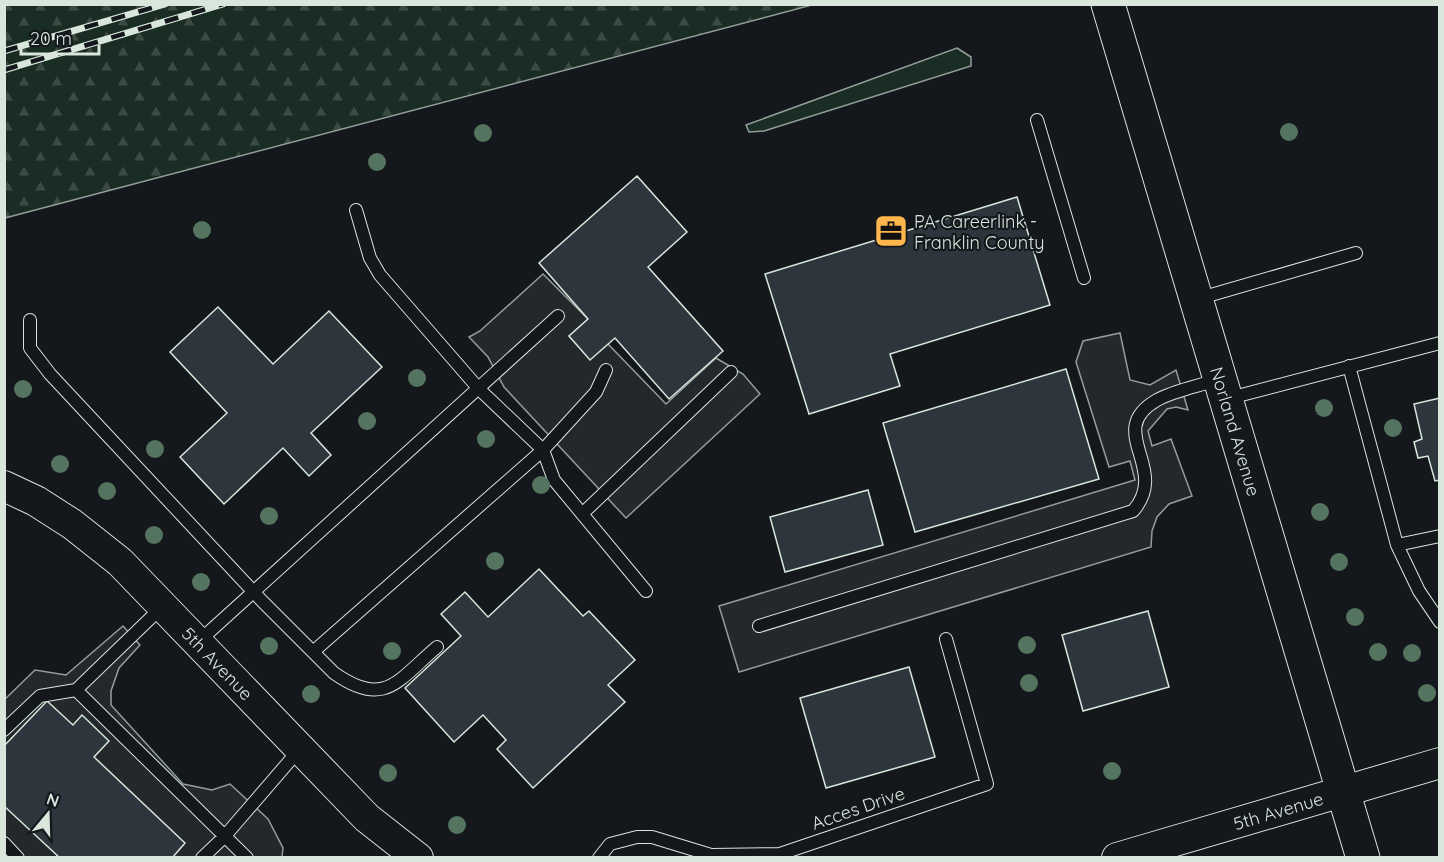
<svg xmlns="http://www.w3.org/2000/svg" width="1444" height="862" font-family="Quicksand,sans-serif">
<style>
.green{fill:#1a2d24;stroke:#939e99;stroke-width:1.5}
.forest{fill:url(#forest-firs);stroke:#939e99;stroke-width:1.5}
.parking{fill:#24282b;stroke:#939e99;stroke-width:1.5}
.building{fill:#2c363c;stroke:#d8e6dc;stroke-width:1.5}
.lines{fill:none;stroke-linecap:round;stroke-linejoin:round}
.service-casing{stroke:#d8e6dc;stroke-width:14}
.tertiary-casing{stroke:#d8e6dc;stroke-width:32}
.secondary-casing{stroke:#d8e6dc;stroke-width:35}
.service{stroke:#14181c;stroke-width:12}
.tertiary{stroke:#14181c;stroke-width:30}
.secondary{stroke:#14181c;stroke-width:33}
.rail-casing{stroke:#d8e6dc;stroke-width:7}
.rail{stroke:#14181c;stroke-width:4.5;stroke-dasharray:14;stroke-linecap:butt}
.tree{fill:#55745f}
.labels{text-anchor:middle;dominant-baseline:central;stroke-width:4.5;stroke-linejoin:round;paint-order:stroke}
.poi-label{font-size:18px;fill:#d8e6dc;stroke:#14181c;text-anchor:start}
.street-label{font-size:18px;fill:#d8e6dc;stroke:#14181c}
</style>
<defs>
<pattern id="forest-firs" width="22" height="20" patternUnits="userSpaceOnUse" patternTransform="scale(1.5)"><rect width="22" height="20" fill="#1a2d24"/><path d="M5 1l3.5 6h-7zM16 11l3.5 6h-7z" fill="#3b4b43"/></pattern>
</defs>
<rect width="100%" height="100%" fill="#14181c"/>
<path class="green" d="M957 48 971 57V66L764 131 749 132 746 125Z"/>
<path class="forest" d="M5 4H812V5L5 218Z"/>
<path class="parking" d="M543 274 588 319 569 336 590 359 608 344 666 404 716 358 743 374 760 394 626 518 504 387 488 357 469 337 480 331Z
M1120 333 1130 380 1150 385 1176 370 1188 410 1176 407 1167 409 1148 431 1152 446 1171 439 1192 496 1169 504 1157 517 1152 531 1151 547 739 672 719 606 1135 480 1130 461 1109 467 1076 362 1083 341Z
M123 626 140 645 119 668 111 691V705L183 784 212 790 230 784 268 819 283 848 282 857H5L4 700 35 670 66 675Z"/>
<path class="building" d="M637 176 687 232 648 267 723 351 669 399 615 338 590 360 569 336 588 319 539 263Z
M1017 197 1050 305 890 354 900 386 809 414 765 274Z
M218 307 273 364 329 311 382 367 311 433 331 455 309 476 283 448 224 504 180 457 227 413 170 352Z
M1066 369 1099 479 915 532 883 423Z
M1440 398V480L1435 481 1428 456 1418 458 1414 442 1422 439 1414 404Z
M868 490 883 545 785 572 770 517Z
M539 569 583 616 589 611 635 660 608 685 625 702 533 788 497 749 506 740 483 715 454 742 405 688 461 636 441 614 465 592 488 617Z
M1148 611 1169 687 1083 711 1062 635Z
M909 667 935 757 826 788 800 698Z
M47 701 73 725 82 715 109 741 94 757 185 843 172 858H60L4 806V746Z"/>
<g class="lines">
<defs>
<path id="service" d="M1037 120 1084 278
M356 210 370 258 380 275 479 389 543 450 554 480 646 591
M1197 299 1356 253
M30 320V348L50 374 262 601 334 673C385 709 398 680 437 647
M1349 366 1397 545 1440 536
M1226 399 1440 343
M582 514 731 372
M1397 545 1419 591 1440 622
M162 607 76 690 247 858
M759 626 1133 511C1171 468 1103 431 1157 400 1175 390 1200 386 1219 379
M198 642 558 316
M314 651 543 450 596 392 606 370
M4 730 40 696 76 690
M4 843 18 858
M202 858 224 837 299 750
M599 858 610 844 637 837H652L711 855 780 854 987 784 946 639"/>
<g id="tertiary">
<path id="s1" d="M4 486 36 501 72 524 120 562 367 818 418 858"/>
<path id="s2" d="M1117 858 1440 763"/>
</g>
<g id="secondary">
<path id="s3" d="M1108 4 1363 858"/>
</g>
</defs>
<use href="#service" class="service-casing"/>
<use href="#tertiary" class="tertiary-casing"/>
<use href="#secondary" class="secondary-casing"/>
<use href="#service" class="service"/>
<use href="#tertiary" class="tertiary"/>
<use href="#secondary" class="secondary"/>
<defs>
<path id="rail" d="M4 51 165 4
M4 70 223 4"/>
</defs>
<use href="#rail" class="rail-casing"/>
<use href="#rail" class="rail"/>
</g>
<g class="tree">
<circle cx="1289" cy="132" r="9"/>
<circle cx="483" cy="133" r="9"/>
<circle cx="377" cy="162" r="9"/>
<circle cx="202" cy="230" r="9"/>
<circle cx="417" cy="378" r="9"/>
<circle cx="23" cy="389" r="9"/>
<circle cx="1324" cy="408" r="9"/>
<circle cx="367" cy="421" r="9"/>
<circle cx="1393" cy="428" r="9"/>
<circle cx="486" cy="439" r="9"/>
<circle cx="155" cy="449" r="9"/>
<circle cx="60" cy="464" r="9"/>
<circle cx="541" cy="485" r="9"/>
<circle cx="107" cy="491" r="9"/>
<circle cx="1320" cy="512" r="9"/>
<circle cx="269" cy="516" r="9"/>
<circle cx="154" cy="535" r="9"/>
<circle cx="495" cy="561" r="9"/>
<circle cx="1339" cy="562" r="9"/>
<circle cx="201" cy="582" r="9"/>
<circle cx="1355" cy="617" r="9"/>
<circle cx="1027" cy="645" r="9"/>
<circle cx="269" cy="646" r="9"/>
<circle cx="392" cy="651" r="9"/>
<circle cx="1378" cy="652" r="9"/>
<circle cx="1412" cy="653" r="9"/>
<circle cx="1029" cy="683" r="9"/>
<circle cx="1427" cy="693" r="9"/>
<circle cx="311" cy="694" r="9"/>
<circle cx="1112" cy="771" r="9"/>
<circle cx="388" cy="773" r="9"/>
<circle cx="457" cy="825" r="9"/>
</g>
<defs>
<symbol id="office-square" viewBox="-11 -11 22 22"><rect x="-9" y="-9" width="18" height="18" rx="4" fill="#ffb74d" stroke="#14181c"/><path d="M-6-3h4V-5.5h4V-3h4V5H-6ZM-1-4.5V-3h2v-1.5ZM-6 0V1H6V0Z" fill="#111"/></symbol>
</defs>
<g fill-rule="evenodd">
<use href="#office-square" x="872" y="212" width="38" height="38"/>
</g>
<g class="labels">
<g class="poi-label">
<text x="914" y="221">PA Careerlink -<tspan x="914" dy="21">Franklin County</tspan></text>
</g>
<g class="street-label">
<text stroke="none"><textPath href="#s3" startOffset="446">Norland Avenue</textPath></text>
<text stroke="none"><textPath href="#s1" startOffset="280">5th Avenue</textPath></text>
<text transform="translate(858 808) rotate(-19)">Acces Drive</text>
<text stroke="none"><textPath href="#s2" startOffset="168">5th Avenue</textPath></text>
</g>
</g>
<rect width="1444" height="862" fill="none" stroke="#d8e6dc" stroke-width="12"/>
<g transform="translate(48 814) rotate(19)" stroke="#14181c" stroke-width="4.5" paint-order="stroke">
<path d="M0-4.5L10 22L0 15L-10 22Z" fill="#d8e6dc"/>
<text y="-9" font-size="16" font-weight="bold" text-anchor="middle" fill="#d8e6dc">N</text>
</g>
<path d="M21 45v9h78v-9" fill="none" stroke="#d8e6dc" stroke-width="3"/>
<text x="30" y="45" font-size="18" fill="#d8e6dc" stroke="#14181c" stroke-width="4.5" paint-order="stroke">20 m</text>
</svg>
